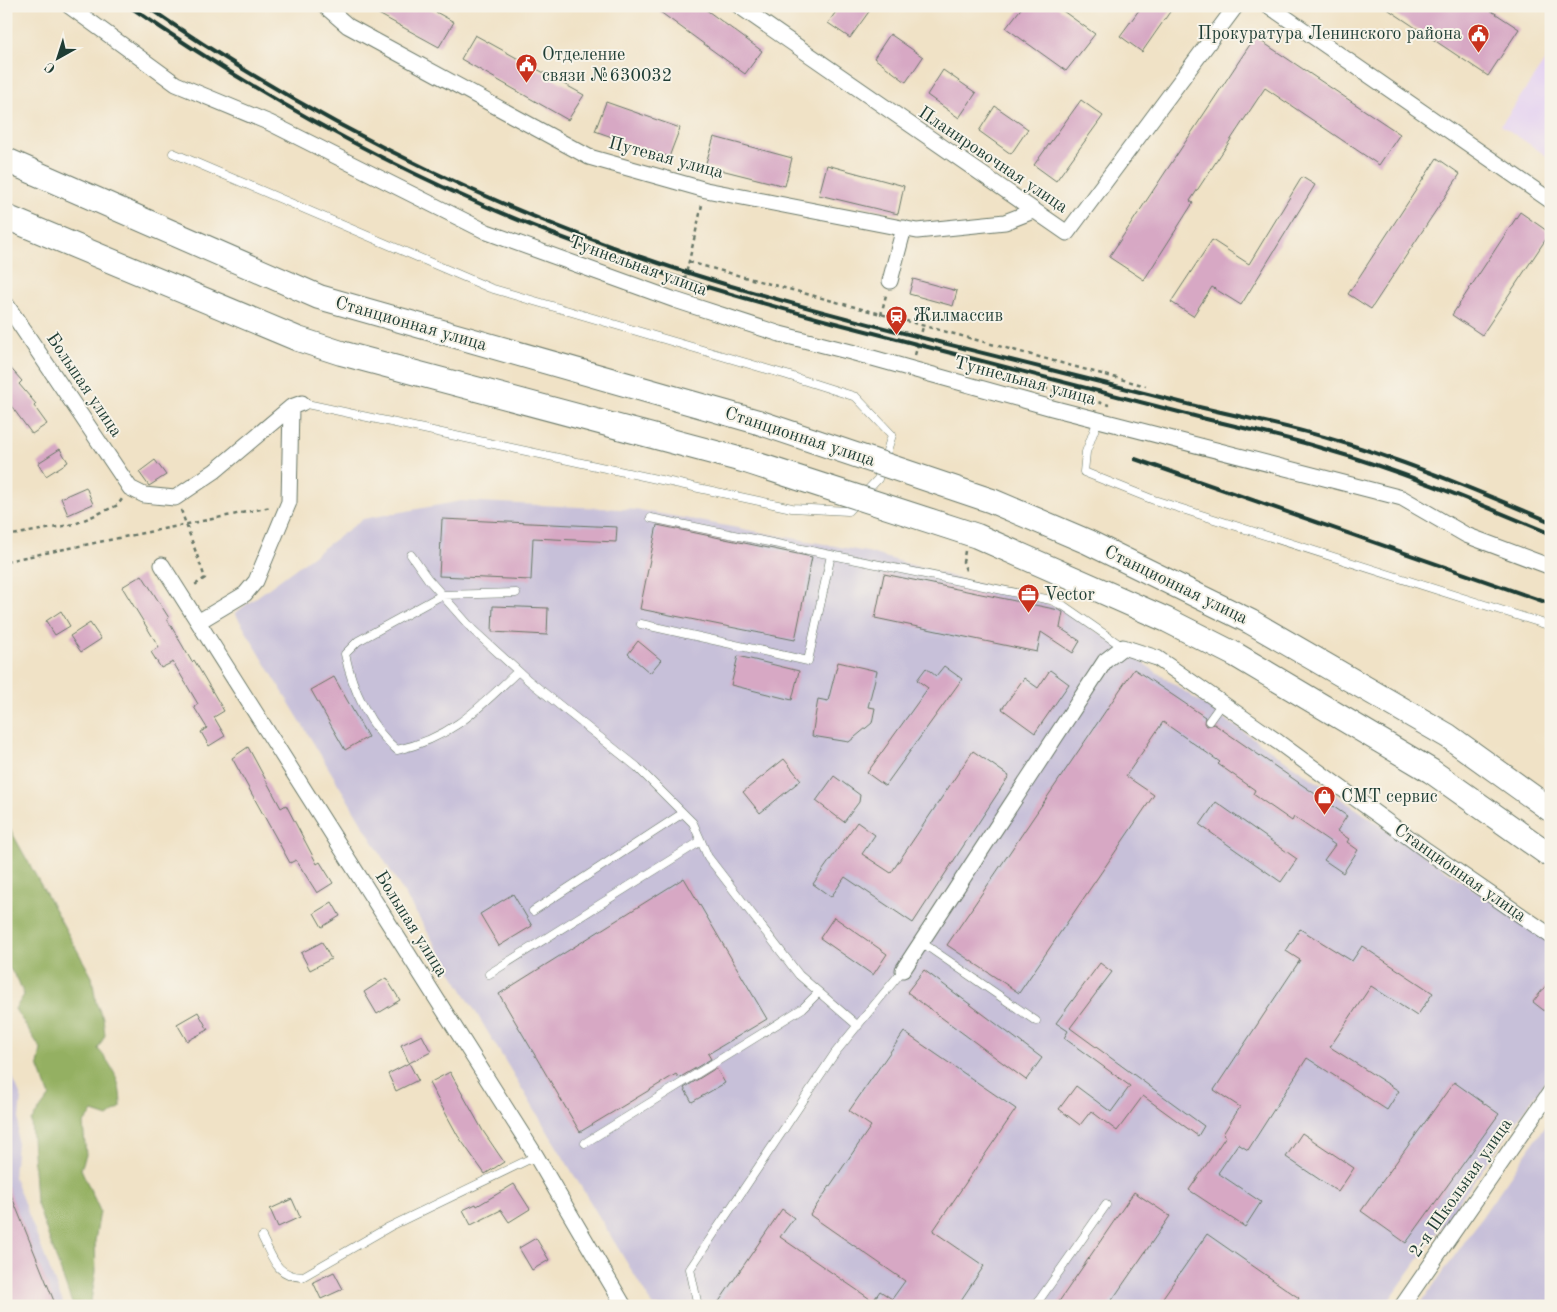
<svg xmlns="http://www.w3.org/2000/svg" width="1557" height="1312" font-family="'Old Standard TT',serif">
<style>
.built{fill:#e5d3f1}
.industrial{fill:#c7c0d9}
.forest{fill:#94b062;stroke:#5a764b}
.building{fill:#d7a8c4}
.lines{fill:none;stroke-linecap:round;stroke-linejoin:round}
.lane-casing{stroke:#687767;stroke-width:9}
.street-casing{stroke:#687767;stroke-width:17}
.primary-casing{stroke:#687767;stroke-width:26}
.path{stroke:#687767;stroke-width:2.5;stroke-dasharray:4 4;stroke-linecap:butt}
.lane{stroke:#fff;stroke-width:8}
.street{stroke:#fff;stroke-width:15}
.primary{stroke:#fff;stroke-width:24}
.rail{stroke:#1f3d34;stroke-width:4}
.primary-bridge-casing{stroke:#687767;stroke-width:26;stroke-linecap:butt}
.primary-bridge{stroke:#fff;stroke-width:24}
.labels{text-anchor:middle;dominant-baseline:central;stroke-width:4;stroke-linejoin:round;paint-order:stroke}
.poi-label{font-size:18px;fill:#1f3d34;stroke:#f7f3e8;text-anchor:start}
.street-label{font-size:18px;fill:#1f3d34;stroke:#f7f3e8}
</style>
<rect width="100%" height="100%" fill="#f7f3e8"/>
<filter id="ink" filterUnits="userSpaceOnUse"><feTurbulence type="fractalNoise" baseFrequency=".02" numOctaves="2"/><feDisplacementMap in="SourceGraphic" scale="10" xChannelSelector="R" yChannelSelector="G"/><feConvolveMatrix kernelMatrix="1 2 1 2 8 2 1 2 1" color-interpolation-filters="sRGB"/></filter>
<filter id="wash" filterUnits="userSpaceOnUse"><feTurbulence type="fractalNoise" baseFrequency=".0096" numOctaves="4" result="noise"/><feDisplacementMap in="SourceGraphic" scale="20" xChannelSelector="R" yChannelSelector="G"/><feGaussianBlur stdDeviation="1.12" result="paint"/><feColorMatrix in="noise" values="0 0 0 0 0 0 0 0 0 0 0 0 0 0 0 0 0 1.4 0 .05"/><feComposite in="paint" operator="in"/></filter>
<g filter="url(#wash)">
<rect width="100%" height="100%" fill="#f0e2c6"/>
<path class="built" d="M1551 52V159L1501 125Z"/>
<path class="industrial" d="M461 501 640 510 867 552 1064 609 1551 942V1073L1385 1306H653L235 613 363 519Z
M6 1061 21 1097 14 1177 64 1306H6Z
M1551 1117V1306H1419L1468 1237Z"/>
<path class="forest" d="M6 822 92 977 96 1003 103 1018 105 1035 98 1049C114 1067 121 1083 121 1107L108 1117 93 1112 83 1124 86 1155 81 1169 100 1211 95 1241 96 1272 90 1306H73L36 1201 31 1121 50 1096 38 1065 41 1049 15 1009 24 995 18 980 6 964Z"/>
<g id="blocks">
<path class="building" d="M364 6H425L454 22 439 47Z
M652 6H701L762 51 745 74Z
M840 6H873L850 38 828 23Z
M1023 6H1056L1095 34 1066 71 1006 28Z
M1142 6H1174L1142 52 1120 36Z
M1383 6H1484L1519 29 1488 76Z
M890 34 923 57 906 82 874 58Z
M475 35 584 95 568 120 461 59Z
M1255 37 1400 134 1379 165 1265 88 1190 201 1193 203 1144 280 1109 257Z
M943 70 976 93 959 118 927 95Z
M1081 100 1103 116 1056 181 1034 165Z
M606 102 680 128 669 157 595 131Z
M995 106 1028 129 1011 154 979 131Z
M714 137 792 158 785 186 705 166Z
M1437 158 1460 174 1371 309 1348 294Z
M827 165 904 186 898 214 819 195Z
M1302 177 1315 185 1241 305 1212 287 1193 316 1171 302 1212 240 1249 264Z
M1520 212 1550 233 1482 335 1452 315Z
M913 279 957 291 953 306 909 294Z
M6 363 22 381 19 384 36 404 34 406 47 424 32 434 6 399Z
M60 449 68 462 46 476 38 463Z
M155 460 166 475 149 486 139 472Z
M86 487 93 504 68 515 61 498Z
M442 519 617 527 616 542 533 538 531 580 439 576Z
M657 525 812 557 795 640 640 609Z
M884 574 1059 610 1063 612 1060 628 1080 641 1073 653 1041 632 1037 652 875 618Z
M142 575 169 618 167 619 192 662 194 660 224 711 214 717 225 736 209 746 201 732 207 728 194 707 198 704 173 662 161 668 151 652 159 647 122 587Z
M493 606 548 608 547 635 492 632Z
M61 611 70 626 55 635 46 621Z
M90 623 101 639 81 652 70 636Z
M638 641 661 660 650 673 628 654Z
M738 656 799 671 792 700 731 685Z
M838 662 877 671 868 707 875 708 872 723 849 742 812 736 818 699 828 701Z
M944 666 962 679 885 786 867 773 928 688 917 680 926 668 936 676Z
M1134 669 1205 717 1204 723 1206 726 1214 724 1347 816 1337 831 1349 839 1347 842 1358 850 1343 873 1324 860 1335 845 1294 817 1292 821 1253 794 1255 790 1218 764 1220 762 1163 722 1126 776 1154 795 1019 993 947 945Z
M1050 670 1069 684 1035 733 1002 709 1024 678 1038 688Z
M334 677 368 737 345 750 311 690Z
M248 747 281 808 286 805 317 864 320 862 333 883 317 893 296 860 290 863 232 758Z
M973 751 1009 776 913 923 845 877 831 897 813 884 857 822 875 835 862 854 891 873Z
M784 759 801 780 760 813 743 792Z
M834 776 860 795 859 802 844 822 816 801Z
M1216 802 1297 859 1281 882 1200 825Z
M684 878 767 1019 708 1054 711 1059 679 1078 676 1074 580 1132 499 994Z
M513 894 532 926 499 946 480 914Z
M332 902 340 916 322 927 314 913Z
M834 917 887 954 873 975 820 938Z
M1300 929 1352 961 1362 946 1433 993 1417 1016 1371 986 1330 1047 1399 1091 1387 1110 1307 1058 1248 1150 1238 1144 1218 1173 1261 1202 1245 1227 1189 1190 1226 1136 1223 1134 1240 1107 1214 1090 1300 960 1286 951Z
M322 942 331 959 310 970 301 953Z
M1100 963 1112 972 1070 1028 1204 1126 1198 1136 1143 1096 1117 1131 1091 1111 1080 1125 1059 1109 1076 1086 1111 1112 1130 1086 1064 1038 1068 1031 1056 1023Z
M924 970 1042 1058 1026 1080 907 992Z
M386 978 400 1000 377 1014 364 992Z
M1551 979V1016L1533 1002Z
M198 1012 208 1030 187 1041 177 1024Z
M904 1032 1016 1109 933 1231 984 1266 957 1306H716L782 1209 794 1218 780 1237 873 1301 880 1291 892 1299 905 1281 810 1215 871 1126 849 1111Z
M422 1035 431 1052 409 1063 401 1045Z
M409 1063 418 1080 396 1091 388 1074Z
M716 1068 725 1083 692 1102 684 1088Z
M450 1072 483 1131 504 1162 485 1174 458 1136 429 1083Z
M1454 1082 1499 1114 1406 1243 1361 1211Z
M1302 1133 1354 1168 1338 1192 1286 1157Z
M514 1184 530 1209 509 1222 501 1210 471 1225 463 1210 476 1204 477 1206Z
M6 1185H7L56 1306H6Z
M1134 1192 1170 1216 1108 1306H1056Z
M292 1199 300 1217 278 1227 270 1209Z
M1207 1234 1299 1298 1294 1306H1157Z
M536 1238 549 1260 532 1270 519 1248Z
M334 1272 343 1289 321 1299 313 1282Z"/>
</g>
</g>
<g filter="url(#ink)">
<use href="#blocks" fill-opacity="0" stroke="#687767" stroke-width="1"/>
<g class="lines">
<defs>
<path id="lane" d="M173 153 490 288 787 375 856 397 892 435 878 479 848 511 792 508 302 403
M1098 420 1086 452 1084 472 1154 500 1551 626
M651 518 1051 600 1064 606 1123 647
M411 555 428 579 473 630 528 680 637 767 693 823 708 857 799 975 858 1026
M516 593 442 595 358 641 345 654C352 688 370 728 397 750 452 738 479 708 518 671
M641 624 808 661 831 555
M1209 721 1222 703
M533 911 683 813
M921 942 1036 1021
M489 974 701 841
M585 1143 803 1008 818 993
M262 1237C273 1258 276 1276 302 1277L389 1227 536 1156
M698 1306 690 1269 835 1053 903 970
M1035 1306 1106 1205"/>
<path id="street" d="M69 6 176 84 270 123 487 232 675 300 780 334 851 352 1052 408 1402 498 1466 535 1551 567
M325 6 348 26 589 157 706 190 917 231 1005 222 1033 211
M739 6 1067 233 1236 6
M1269 6 1551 201
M890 281 904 228
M6 304 130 488 144 495 175 498 215 471 291 407 302 403
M162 565 536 1156 624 1306
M198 622 245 594 256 581 289 502 291 407
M903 970 1105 661 1123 647 1157 658 1278 742 1426 850 1551 936
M1402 1306 1551 1091"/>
<path id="primary" d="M6 160 319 297 758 422
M6 217 298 339 341 353 746 461"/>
</defs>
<use href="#lane" class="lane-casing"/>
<use href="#street" class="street-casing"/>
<use href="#primary" class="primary-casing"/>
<path class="path" d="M689 262 1146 386
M683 287 702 205
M881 315 886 295
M915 355 923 327
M990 374 1109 405
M181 510 205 578 192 587
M6 536 75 524 118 505 122 499
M965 551 963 562 967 573
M6 561 271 507"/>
<use href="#lane" class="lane"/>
<use href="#street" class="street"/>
<use href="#primary" class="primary"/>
<path class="rail" d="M129 6C281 111 445 198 618 258 691 284 765 304 839 324 960 356 1081 387 1202 418 1242 428 1282 436 1321 448 1400 470 1475 502 1551 534
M146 6C324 129 524 225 731 286 885 331 1043 367 1199 407 1241 417 1283 425 1324 437 1402 459 1477 491 1551 522
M1135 459 1551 604"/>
<defs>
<path id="primary-bridge" d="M758 422 992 501 1088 542 1251 622 1448 736 1551 810
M746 461 977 536 1167 620 1236 655 1431 771 1551 856"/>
</defs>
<use href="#primary-bridge" class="primary-bridge-casing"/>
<use href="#primary-bridge" class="primary-bridge"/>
</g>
</g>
<defs>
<symbol id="civic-pin" viewBox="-11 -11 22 30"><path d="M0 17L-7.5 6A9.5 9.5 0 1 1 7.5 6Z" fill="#c8321e" stroke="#f7f3e8"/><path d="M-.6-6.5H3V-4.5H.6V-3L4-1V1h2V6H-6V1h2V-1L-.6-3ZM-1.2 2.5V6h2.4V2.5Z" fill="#fff"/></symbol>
<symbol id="station-pin" viewBox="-11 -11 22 30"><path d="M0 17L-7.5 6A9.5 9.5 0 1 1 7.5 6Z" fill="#c8321e" stroke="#f7f3e8"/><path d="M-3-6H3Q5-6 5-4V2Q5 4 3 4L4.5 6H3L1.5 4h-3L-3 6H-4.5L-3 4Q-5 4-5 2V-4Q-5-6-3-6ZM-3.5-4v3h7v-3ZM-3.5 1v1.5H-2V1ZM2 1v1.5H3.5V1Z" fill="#fff"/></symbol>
<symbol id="office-pin" viewBox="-11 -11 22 30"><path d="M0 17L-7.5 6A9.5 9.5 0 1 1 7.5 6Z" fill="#c8321e" stroke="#f7f3e8"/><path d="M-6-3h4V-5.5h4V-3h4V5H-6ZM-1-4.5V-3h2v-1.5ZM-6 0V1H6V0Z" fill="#fff"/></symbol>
<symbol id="shop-pin" viewBox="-11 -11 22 30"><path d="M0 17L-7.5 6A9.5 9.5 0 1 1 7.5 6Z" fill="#c8321e" stroke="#f7f3e8"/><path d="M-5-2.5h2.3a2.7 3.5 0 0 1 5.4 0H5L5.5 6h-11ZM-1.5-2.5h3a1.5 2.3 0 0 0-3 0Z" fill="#fff"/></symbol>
</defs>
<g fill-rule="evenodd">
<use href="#civic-pin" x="1466" y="22" width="25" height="34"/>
<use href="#civic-pin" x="514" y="52" width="25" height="34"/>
<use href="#station-pin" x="884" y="304" width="25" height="34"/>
<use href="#office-pin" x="1016" y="582" width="25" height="34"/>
<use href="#shop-pin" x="1312" y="784" width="25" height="34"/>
</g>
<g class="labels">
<g class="poi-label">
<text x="1462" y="34" text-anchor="end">Прокуратура Ленинского района</text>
<text x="542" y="55">Отделение<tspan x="542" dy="21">связи №630032</tspan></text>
<text x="913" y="316">Жилмассив</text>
<text x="1044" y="595">Vector</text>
<text x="1341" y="797">СМТ сервис</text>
</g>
<g class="street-label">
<text transform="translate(666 158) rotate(15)">Путевая улица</text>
<text transform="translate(993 160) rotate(34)">Планировочная улица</text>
<text transform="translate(638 266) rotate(20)">Туннельная улица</text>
<text transform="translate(411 324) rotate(16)">Станционная улица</text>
<text transform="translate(1025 381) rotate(15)">Туннельная улица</text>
<text transform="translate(84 385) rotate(56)">Большая улица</text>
<text transform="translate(800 437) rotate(18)">Станционная улица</text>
<text transform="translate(1176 585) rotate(26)">Станционная улица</text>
<text transform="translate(1460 873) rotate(35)">Станционная улица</text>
<text transform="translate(411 924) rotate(58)">Большая улица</text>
<text transform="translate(1461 1188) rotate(-55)">2-я Школьная улица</text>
</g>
</g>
<rect width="1557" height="1312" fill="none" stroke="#f7f3e8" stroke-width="25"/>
<g transform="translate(58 58) rotate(219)" stroke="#f7f3e8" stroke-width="4" paint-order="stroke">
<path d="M0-4L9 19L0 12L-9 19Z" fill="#1f3d34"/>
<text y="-8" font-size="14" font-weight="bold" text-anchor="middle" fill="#1f3d34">С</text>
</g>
</svg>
